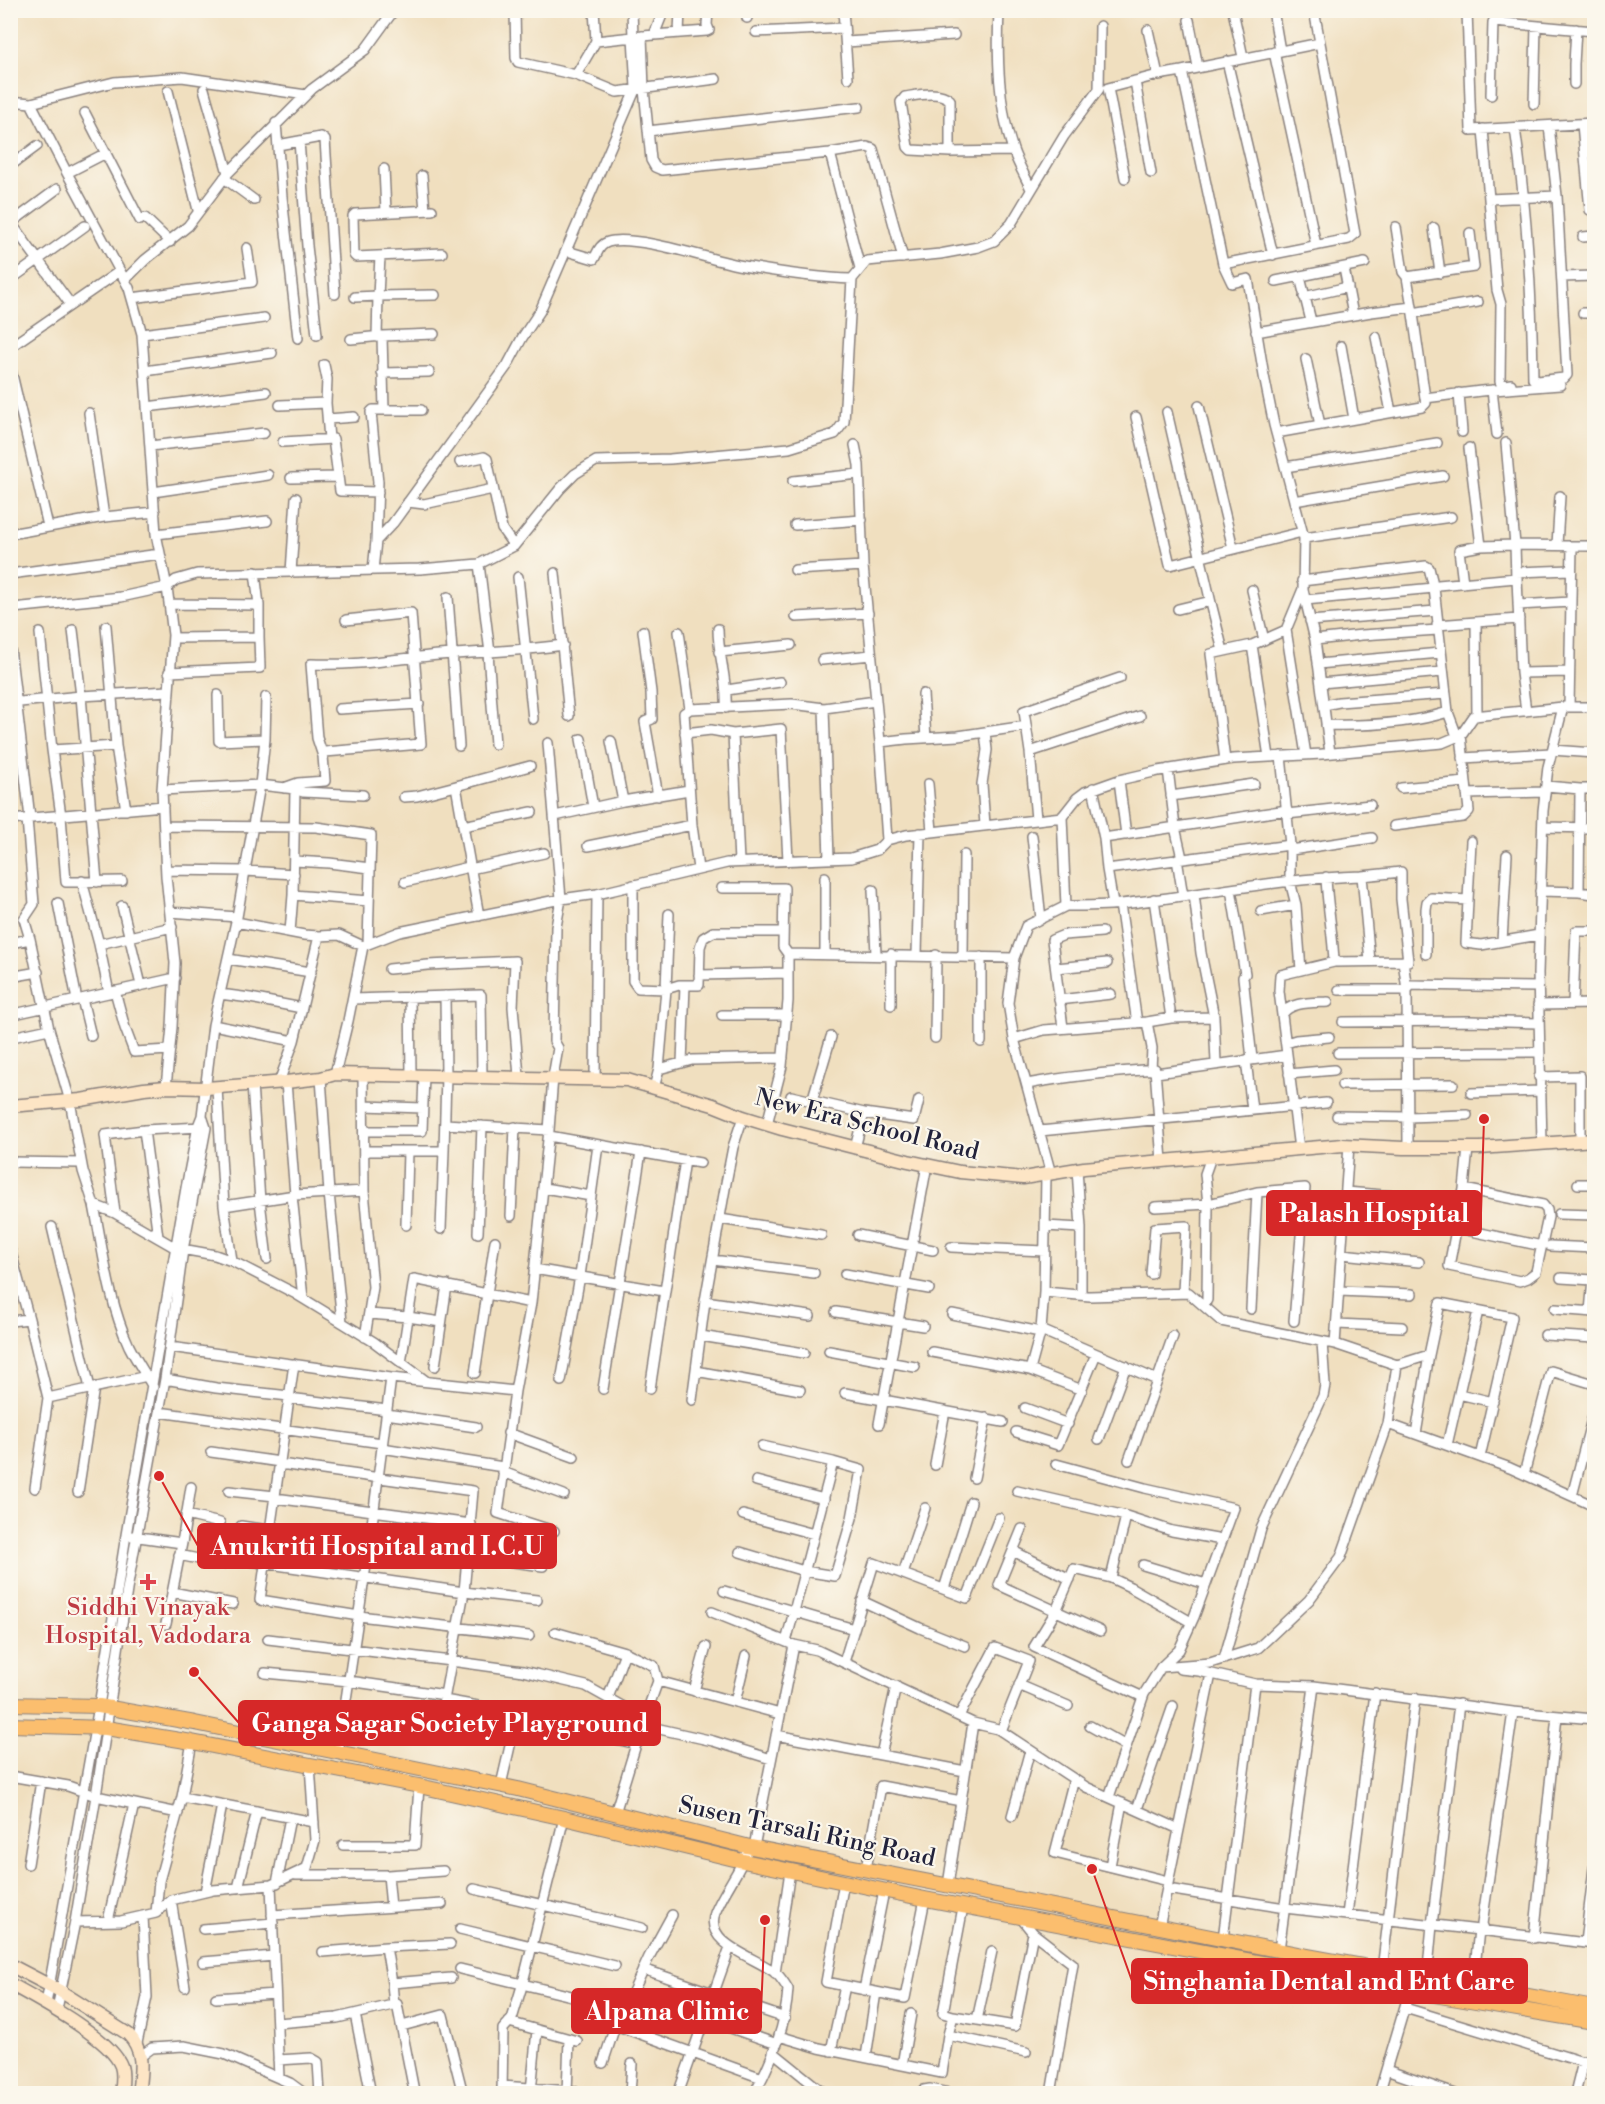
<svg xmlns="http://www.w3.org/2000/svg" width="1605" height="2104" font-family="'Libre Bodoni',serif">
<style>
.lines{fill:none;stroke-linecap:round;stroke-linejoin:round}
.street-casing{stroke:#89807d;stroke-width:12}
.secondary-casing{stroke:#89807d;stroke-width:15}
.primary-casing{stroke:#89807d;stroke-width:16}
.street{stroke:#fff;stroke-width:9}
.secondary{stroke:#fde5c5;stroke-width:12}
.primary{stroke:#fbbe6e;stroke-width:14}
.health-dot{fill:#e0444e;stroke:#fbf7ec;stroke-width:2}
.labels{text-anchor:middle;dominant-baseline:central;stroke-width:4.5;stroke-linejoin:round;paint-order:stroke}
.street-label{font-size:24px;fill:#22223b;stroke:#fbf7ec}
.health-label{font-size:24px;fill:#be3a42;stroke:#fbf7ec}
.leader{fill:none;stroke:#d62828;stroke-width:2}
.callout-dot{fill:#d62828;stroke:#fbf7ec;stroke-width:2}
.callout{fill:#d62828;stroke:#d62828;stroke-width:2}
.callout-label{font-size:26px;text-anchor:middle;font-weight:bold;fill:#fff}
</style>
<rect width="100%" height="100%" fill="#fbf7ec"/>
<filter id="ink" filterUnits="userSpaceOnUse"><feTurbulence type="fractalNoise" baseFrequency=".0167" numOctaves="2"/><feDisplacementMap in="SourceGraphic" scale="12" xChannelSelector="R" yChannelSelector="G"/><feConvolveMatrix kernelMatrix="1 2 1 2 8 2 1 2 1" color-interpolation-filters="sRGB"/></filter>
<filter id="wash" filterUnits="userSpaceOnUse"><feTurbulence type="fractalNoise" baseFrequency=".008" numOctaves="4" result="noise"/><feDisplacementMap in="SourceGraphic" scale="24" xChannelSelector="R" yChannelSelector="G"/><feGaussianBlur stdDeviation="1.35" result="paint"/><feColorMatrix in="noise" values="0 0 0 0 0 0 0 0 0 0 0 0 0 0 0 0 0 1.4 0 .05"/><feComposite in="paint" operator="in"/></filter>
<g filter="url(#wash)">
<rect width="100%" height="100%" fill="#f0dfbf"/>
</g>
<g filter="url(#ink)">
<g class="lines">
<defs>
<path id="street" d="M515 10 516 58 518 62 576 75 617 92 716 79
M594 10 596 41
M843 10 848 78
M999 10C997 58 998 105 1013 150 1018 164 1025 176 1031 189
M1273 10 1280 51
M1467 10 1471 130 1594 123
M1233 11 1243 57
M747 18V10
M1189 20 1198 67
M1148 30 1158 75
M756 32 844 28
M679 33 680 10
M654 35 707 31 709 30 707 25 708 10
M642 36 644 89 651 160 655 167 662 170 830 153 860 268
M846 42 954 35
M1274 52 1316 245
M1227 61 1273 255
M1182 71 1320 43
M576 75 596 41 633 37 632 10
M1135 81 1151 173
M1574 84V64L1576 29
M204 89 228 173
M168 91 198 210
M1491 95 1493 22 1594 31
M10 101 31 103 114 82 182 77 306 95
M31 103 67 173 129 288 142 334 156 534 167 587 173 635 162 790 166 876 175 963 172 1027 166 1087
M1534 104 1536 26
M85 113 140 220
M276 123 282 197 298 338
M1582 124 1590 210
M1515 128C1527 211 1532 294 1533 379L1537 381 1564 378 1567 375 1557 196 1549 126
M1483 129 1489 199 1557 196
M648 131 859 107
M299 141 307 246 317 335
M278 145 321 137 325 140 335 294
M950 152V100C940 90 918 95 905 97L901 102 908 147 911 150 950 152 1013 151
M830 153 867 147 873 149 903 258
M10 166 37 146
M384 169 386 211
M67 173 106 153
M422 176 425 210
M224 178 254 200
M1125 178 1108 88 1158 75 1182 71 1223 264 1232 283 1248 279 1264 376 1274 425 1304 538 1303 589 1286 630 1252 645 1211 654 1225 760
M57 189 11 223 71 305
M1489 199 1497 290 1501 304 1500 382 1505 385 1511 384
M432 210 355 214 353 216 354 255 356 257 442 253
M145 218 170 242
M1396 227 1403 272 1407 277
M1434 228 1440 273
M1583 237 1594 236
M567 251 594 259C598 252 599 245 608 242 634 234 709 259 738 265 776 272 813 278 852 279
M380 256 378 296 435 295
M1223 264 1349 239 1355 234 1314 10
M1344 268 1353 315
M1300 277 1311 321
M1562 277 1594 276
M10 280 85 226
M125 280 145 260 188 226 228 173 312 89 365 50 394 10
M1276 281 1365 263
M355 297 378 296 377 337
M1304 297 1348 287
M132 298 252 282 247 248
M1412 307 1407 277 1474 267 1470 233
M1413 313 1478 302
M1583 313H1594
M1256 332 1371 312 1412 307 1425 398
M142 334 264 318
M1376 337 1391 412
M351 339 382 336
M1341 346 1354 419
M10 347 120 271
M1306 359 1320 425
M324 365 327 379 326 403
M10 366 48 526
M145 371 272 353
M382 373 429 372
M1492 390 1497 434
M1459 393 1462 432
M280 405 326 403 329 439
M1199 406 1233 548
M147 407 266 392
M384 410 382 336 434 334
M1167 412 1211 603
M89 413 104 517
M1136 417 1170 565 1302 532
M328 419 354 417
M1276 433 1422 407 1426 403 1425 398 1481 391 1560 385
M283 442 333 439 340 491 378 492
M855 445 859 465 863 566 880 742
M150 446 264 433
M1469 448 1481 546
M460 462 484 457 487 459 502 529 514 546
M1285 467 1437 443
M291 478 338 477
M793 481 859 474
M153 492 268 475
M1294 501 1443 476
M408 502 424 504 493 489
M795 525 862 520
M10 534 104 517 155 512
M156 534 267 521
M1304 538 1451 517
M376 541 393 523 507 366 522 338 540 311 636 88 633 37 654 35 664 10
M1557 545 1560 496
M479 564 490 653
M373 570 376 541 378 482 371 412 373 410H421
M795 570 863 566
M255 572 259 605
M291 572 296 498
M1516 572 1571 570
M555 573 569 716
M10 574 160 554
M518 577 533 719
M1517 578 1521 673 1526 711
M1302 581 1426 566 1429 568 1434 588 1448 712 1457 736
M1463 583 1459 550 1481 546 1515 545 1506 443
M1438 585 1516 578 1515 545 1594 546
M1252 590 1264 640
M1303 590 1315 640 1330 753
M448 597 459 746
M1305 600 1434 588
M169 604 259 605V637
M1518 605 1571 602
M13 608 121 597 167 587 176 580 197 574 420 569 479 564 514 546 560 489 575 474 596 461 670 459 789 448 835 434 844 422 852 279 867 261 940 254 978 247 994 241 1011 224 1064 136 1099 89 1100 26
M1178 609 1207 602 1211 603 1223 651
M796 617 868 613
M1310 621 1436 611
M1476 622 1519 619
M1437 625 1476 622 1477 716
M106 626 116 746
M718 629C718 656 728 681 726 708
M73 630 81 696 97 882
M1286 630 1306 755
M643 631 651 692 652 719 645 722 658 796
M679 632 690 709
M40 633 52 750 61 816 66 882 122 881
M1315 640 1362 635 1438 630
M1252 645 1269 757
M10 648 30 818
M719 652 791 645
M488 653 495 744
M822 660 871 655
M1318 664 1440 653
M169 672 260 668 259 637 173 638
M1521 673 1569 672
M1321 683 1442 672
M727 690 780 682
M923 694 926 738
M218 695 219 741 265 739
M266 697 265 739 260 785 295 789 293 895 290 932
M10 703 81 696 168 691
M1324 705 1339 702 1446 694
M1569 707 1572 546
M339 709 419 704
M1326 725C1367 726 1410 724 1448 712
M685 733 711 730 733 734 781 729 788 860
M733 734 739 862
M581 739 593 807
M611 741 623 801
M52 750 116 746 126 810
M1552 750 1594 753
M1030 752 1024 711 1120 678
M323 756 317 738 311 664C355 666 396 659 439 655 481 652 522 651 563 645
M1463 758 1551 753
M1168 769 1175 827 1182 858
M1119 780 1126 835
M928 784 932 831
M284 788 298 783 325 781 323 756 325 752 421 744 411 613 346 620
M1093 788 1104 838 1107 869 1113 904
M1401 788 1466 782
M295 789 303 792 363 795
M1580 789H1594
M1467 794 1545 792
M1171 796 1254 784
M404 797 417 796 456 786
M1287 814 1370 805
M555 816 623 801 689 790
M27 819 34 904 24 919 30 939
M1036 819 1030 752 1140 716
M10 820 163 806
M985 825 982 784 987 750 985 732
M164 826 316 827 371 835 368 944
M463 826 532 812
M1394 826 1463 817 1469 811 1461 735
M1543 827 1594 828
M1032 836 1041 919
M1104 838 1287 810
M887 840 880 742 906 739 958 736 1026 726
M588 846 692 825
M1291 850 1372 838
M829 859 824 708 876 701
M1177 859 1183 896
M294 861 329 863 370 868
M470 869 544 853
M698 869 692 825 684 713 690 709 792 704 824 708
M1107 869 1290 845 1281 756
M166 870 245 871 294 874
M1326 877C1327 906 1333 933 1334 962
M82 881 99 944
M405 882 469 867
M633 885V981L638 988 666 989 669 914
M722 888H784L783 947 788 954
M1231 889 1245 974 1243 977 1252 1059
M873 890 876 954
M1540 891 1579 892 1580 789 1546 786
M1579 892 1594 894
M293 895 369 901
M1468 900 1471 841
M58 903 77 1000
M1120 904 1137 1023
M1296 905 1301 970
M122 906 141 985
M1066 906C1084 906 1103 906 1121 904 1201 895 1281 878 1362 876
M1261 911 1296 905 1290 881V845
M170 912 237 917
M479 916 456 786 530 766
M236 922 304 935 319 936
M1502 941 1507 855
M10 943 30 939 49 1029
M825 954V877
M1426 954V909L1427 902 1431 898 1468 900 1466 943 1481 945 1539 935
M917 955 920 833
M963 956 964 855
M228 959 311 972
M1056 968 1107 963
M389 969 428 965 515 961 513 1007 519 1076
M699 975 788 973
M10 977 38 972
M1339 990H1407L1403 961
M115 991 125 1028 134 1052 170 1050
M109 993 99 944 172 927
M220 994 250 998 302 1008
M410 997 411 1074
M82 999 91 1036
M353 999 481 995 482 1076
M1059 1000 1111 994
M1573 1004 1576 931H1594
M891 1005V954
M1538 1005 1594 1004
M10 1015 175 978
M722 1015H787
M1282 1015 1279 991 1280 975 1334 962 1408 961 1401 899V872L1362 876 1370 961
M1214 1017 1216 1063
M1171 1018 1214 1017 1201 953 1194 894
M1147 1022 1171 1018 1154 899
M1343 1022 1469 1021 1538 1023
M213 1025 294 1041
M1063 1028 1052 940 1064 935 1102 932
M12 1037 49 1029 70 1101 83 1171 94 1205 115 1213 176 1248 215 1255 232 1261 294 1293 374 1342 426 1381
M935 1038 936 955
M1014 1039 1044 1030 1147 1022 1152 1048 1151 1070
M981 1042V957
M1286 1043 1296 1040 1329 1037
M1338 1053 1539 1052
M1246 1060 1252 1110
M682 1063 685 985
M659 1069 666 989 679 985H699L700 947 703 938 713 932H783
M1156 1073 1287 1055
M335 1074 348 1021 363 946 399 932 561 899 597 894 727 863 851 858 877 850 887 840 906 835 1062 817
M1289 1074 1334 1070
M1539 1077 1580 1076V1141
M321 1078 329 1193 342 1322
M595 1079 597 894
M279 1082 294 1041 319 936 339 935 363 946
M286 1082 295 1195
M252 1084 260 1201 267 1259
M1027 1084C1070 1076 1112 1072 1155 1069L1162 1161
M1342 1085 1453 1084
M217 1088 224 1206 232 1261
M654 1088 659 1069 692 1060 783 1058
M1471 1093 1540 1091
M791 1096 864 1113
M812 1101 831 1037
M364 1106 423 1108
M1337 1116 1408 1117 1467 1115
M445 1124 549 1130
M767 1124 782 1066 788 1001V954L1014 958
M144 1130 158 1237
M364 1131H422L424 1075
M1040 1131 1326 1103
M549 1136 700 1163
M1542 1143 1538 973 1543 811 1548 767 1563 707
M855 1148 864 1113 914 1120 919 1100
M1408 1148 1407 990 1411 985 1538 987
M1299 1149 1282 1015C1290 1001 1314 1003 1328 1002
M365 1151H444L446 1075 445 996
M10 1162 81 1163
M1077 1169 1081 1228V1295
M1051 1174 1014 1039 1008 1003 1014 958 1026 926 1066 906 1062 817 1077 798 1085 792 1119 780 1158 771 1233 759 1322 754 1442 743 1461 735 1474 716 1563 707H1594
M1578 1184H1594
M544 1188 591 1196 580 1276 561 1381
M1464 1189 1543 1205 1547 1210 1548 1217 1536 1272 1528 1278 1520 1281 1449 1266 1464 1189 1468 1148
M364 1191 373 1287 365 1337
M1346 1192 1419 1198V1228
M292 1196 303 1298
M591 1196 598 1145
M94 1205C103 1251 109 1303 129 1346 136 1360 145 1373 153 1387
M224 1206 295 1195 364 1191 363 1073
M1155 1207 1208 1204 1257 1192 1305 1188 1294 1321
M115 1213 105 1135 144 1130 201 1127
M1559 1214 1594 1215
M511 1216 515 1127
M720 1219 821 1235
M1344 1222 1385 1226
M406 1225 408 1151
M1045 1226 1081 1228
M52 1227 90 1388
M1457 1228 1542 1246
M441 1229 444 1151
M478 1233 482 1126
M858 1235 933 1250
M1550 1246 1594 1248
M951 1247 1045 1251
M10 1249 29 1319
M1342 1254 1419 1262
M713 1260 814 1273
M534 1269 664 1291
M845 1274 929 1289
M1151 1274 1155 1228 1186 1226 1183 1293
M1561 1278 1593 1280
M1339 1291 1412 1294
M1044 1292 1090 1296 1189 1293 1221 1321 1335 1344 1397 1365 1388 1424 1510 1468 1594 1506
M1207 1300 1208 1204 1205 1174 1211 1157
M705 1301 810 1316
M531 1303 549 1130 553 1077 558 1048 554 1041 556 927 561 899 548 743
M1251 1309 1257 1192
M1555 1309 1594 1312
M1590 1311 1593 1280H1594
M836 1312 923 1326
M369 1314 408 1317 441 1322
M952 1314 1040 1332
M10 1321 29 1319 48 1398
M1337 1324 1402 1327
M1041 1330 1157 1380
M1545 1335 1594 1338
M701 1336 804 1353
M1335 1344 1349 1145
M170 1347 391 1378 371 1532 338 1753
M829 1351 915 1367
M932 1352 1030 1370 1082 1390
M401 1363 414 1279 531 1303 515 1391
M294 1364 260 1600 359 1616 529 1636
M1397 1365 1429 1355 1440 1303 1512 1317 1480 1457
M435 1366 447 1285
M1030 1370 1041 1330 1044 1292 1046 1175
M696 1371 800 1390
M475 1373 495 1241
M391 1378 515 1391 498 1513 554 1531
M165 1379 216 1388 289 1396
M603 1389 641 1152
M650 1389 685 1160
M845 1393 1003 1422
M1459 1394 1493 1402
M289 1398 387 1410
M692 1400 705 1301 726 1183 733 1147 743 1117
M1025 1408 1068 1424
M159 1412 382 1443
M386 1414 476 1427
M879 1424 927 1165
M1016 1432 1058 1445 1096 1354
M508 1433 574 1457
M1416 1434 1429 1355
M1099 1439 1126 1366
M1447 1445 1478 1311
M762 1446 833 1462 786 1642
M382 1448 503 1467
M211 1452 280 1462
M1129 1460 1173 1336
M280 1464 473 1491 464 1592 444 1700 437 1716 427 1732 343 1719
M1056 1464 1145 1488 1234 1508 1194 1617 1179 1650 1161 1667 1144 1694 1109 1797
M935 1465 945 1411
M503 1472 564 1495
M1524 1474 1551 1371 1594 1384
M974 1478 986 1418
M756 1481 824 1499
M35 1488 48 1398 147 1376
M229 1491 275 1496
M1017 1491 1126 1516
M78 1492 94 1387
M1572 1496 1592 1419 1594 1420
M275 1498 471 1524
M186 1515 220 1523
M743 1515 814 1534
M241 1526 467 1559 498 1560 543 1566
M1022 1529 999 1585 1100 1631
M132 1536 182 1543 166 1624
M182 1543 191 1487
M1013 1551 1070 1579
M740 1552 804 1571 835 1576 852 1518 861 1470 833 1462
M179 1555 222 1564
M243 1560 464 1592 537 1600
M1143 1565 1206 1584
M903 1574 925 1508
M1111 1578 1126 1516 1172 1531 1222 1540
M944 1589 971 1502
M724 1591 854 1629
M172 1592 233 1604
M862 1601 920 1628 965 1646
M712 1612 794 1645 817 1650 973 1723 998 1729 1086 1787 1179 1829
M555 1632 625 1652 654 1666 658 1681 642 1725 615 1813
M268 1639 451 1661 523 1671 586 1686 645 1719
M1224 1659 1261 1529 1323 1396 1325 1385 1322 1342
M844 1662 874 1563 967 1598 999 1518
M1161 1667 1210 1663 1258 1648 1309 1600 1341 1557 1388 1424
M1180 1669 1199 1671 1255 1684 1314 1686
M265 1673 349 1681 445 1695
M658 1681 780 1714
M1019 1685 1068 1706
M694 1691 706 1647
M1143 1697 1034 1647 1056 1611 1074 1569 1111 1578 1130 1587 1191 1622
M608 1698 625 1652
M444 1700 500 1710
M735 1702 746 1656
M1513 1712 1482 1924 1484 1929 1479 1930 1594 1944
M959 1716 995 1648 1029 1661 1001 1731
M642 1725 713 1741 771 1759
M1090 1726 1126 1746
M776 1735 965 1771
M881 1755 896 1686
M10 1776 68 1786 96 1796 178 1813
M1074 1779 1055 1853 1168 1881
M501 1785 516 1720 572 1729 637 1744
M182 1797 192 1742
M1137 1809 1173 1706
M1012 1816 1030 1750
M343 1845H415L419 1786
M749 1846C741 1871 724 1890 715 1913 703 1945 759 1958 777 1974 781 1978 785 1984 788 1989 786 2026 772 2061 754 2094
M754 1847 794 1645
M28 1864 41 1781
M1110 1866 1122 1803
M866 1869 881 1786 961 1801
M296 1875H388L391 1907
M388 1875 443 1871
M844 1882 826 1982 905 1998 925 1899
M277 1883 290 1818
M271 1885 279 2078
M948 1885 973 1723
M238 1888 257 1811
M474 1889 642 1928
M1167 1889 1285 1908 1479 1930 1473 1986
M205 1892 222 1805
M171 1900 185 1987
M156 1913 159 1881 182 1797 314 1822
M272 1915 442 1904
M1347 1915 1375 1693
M1021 1918 1033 1933 1073 1964 1051 2094
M108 1921 134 1804
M75 1922 121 1921 156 1913 171 1900 213 1890 271 1885 307 1868 315 1840 310 1765
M1159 1927 1211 1674
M203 1929 273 1923
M460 1929 615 1966
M1534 1938 1557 1716
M1223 1939 1255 1684
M1585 1942 1594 1868
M386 1947 450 1944
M1279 1950 1314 1686 1513 1712 1594 1719
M323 1952 386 1947 392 1983
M203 1962 274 1956
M460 1969 621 2008 603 2063
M643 1969 785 2018
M1382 1970 1415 1698
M775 1973 790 1871
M1414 1976 1386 2070 1455 2094
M1427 1979 1432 1925 1459 1704
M864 1990 884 1891
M632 1994 777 2044
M216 1998 275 1994
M46 2004 99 1706 126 1535 186 1188 198 1126 202 1116 213 1025 237 917 260 785 162 790
M394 2005 392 1983 451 1978
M621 2008 632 1994 649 1957 672 1915
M1405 2008 1583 2062
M57 2009 75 1922 96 1796 127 1590 165 1379 183 1250 206 1128 202 1116
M355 2014 371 2094
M953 2016 1015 2026 1033 1933
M977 2020 992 1951
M509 2022 577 2041
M277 2023 337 2018 397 2004 414 2091 409 2094
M402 2026 443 2015 463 2094
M621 2027 762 2078
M948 2035 953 2016 943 2013 963 1907
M779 2036 819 2048 942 2073 948 2035 1026 2052
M137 2043 147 1997 143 1916
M831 2051 845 1986
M773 2052 825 2094
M141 2056 152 2048 184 2046 224 2054 290 2083 305 2094
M866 2057 876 1992
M278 2060 311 2058 318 2062 320 2094
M902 2065 911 2014
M502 2086 613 2094
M531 2091 537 2030
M567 2093 569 2039
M502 2094 503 2029 512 2019 522 1986 564 1818
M630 2094 632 2064
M678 2094 730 1947
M922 2094 924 2090 930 2089 954 2094
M1379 2094 1386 2070
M1575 2094 1583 2062 1594 2058"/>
<path id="secondary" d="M10 1106 81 1100 144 1089 166 1087 206 1088 286 1082 321 1078 335 1074 627 1080 713 1105 743 1117 782 1129 908 1161 960 1172 1023 1178 1084 1168 1343 1145 1403 1148H1480L1594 1140
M10 1965 60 1991 128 2034C145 2051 141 2071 138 2094
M10 1984C37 1999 111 2038 121 2066 124 2075 122 2085 121 2094"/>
<path id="primary" d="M10 1704 99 1706 195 1723 518 1789 746 1846 1303 1955 1594 2008
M10 1725 106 1728 192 1742 419 1786 564 1818 734 1859 925 1899 1410 1991 1594 2022"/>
</defs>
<use href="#street" class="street-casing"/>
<use href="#secondary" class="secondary-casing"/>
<use href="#primary" class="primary-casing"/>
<use href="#street" class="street"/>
<use href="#secondary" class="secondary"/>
<use href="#primary" class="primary"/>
</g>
</g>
<path class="health-dot" d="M145 1573h6v6h6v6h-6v6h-6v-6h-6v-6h6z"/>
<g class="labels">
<g class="street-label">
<text transform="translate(867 1125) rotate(14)">New Era School Road</text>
<text transform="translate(807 1832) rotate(12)">Susen Tarsali Ring Road</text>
</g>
<g class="health-label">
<text x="148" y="1608">Siddhi Vinayak<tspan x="148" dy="28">Hospital, Vadodara</tspan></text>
</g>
</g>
<path class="leader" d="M1484 1119L1481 1213M159 1476L198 1546M194 1672L239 1723M1092 1869L1132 1981M765 1920L761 2011"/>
<g class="callout-dot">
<circle cx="1484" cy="1119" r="6"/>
<circle cx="159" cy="1476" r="6"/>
<circle cx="194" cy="1672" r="6"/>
<circle cx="1092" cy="1869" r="6"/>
<circle cx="765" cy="1920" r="6"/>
</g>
<g class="callout">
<rect x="1267" y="1191" width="214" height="44" rx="6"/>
<rect x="198" y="1524" width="358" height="44" rx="6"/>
<rect x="239" y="1701" width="421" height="44" rx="6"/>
<rect x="1132" y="1959" width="395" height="44" rx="6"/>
<rect x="572" y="1989" width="189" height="44" rx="6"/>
</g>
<g class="callout-label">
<text x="1374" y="1222">Palash Hospital</text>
<text x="377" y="1555">Anukriti Hospital and I.C.U</text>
<text x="450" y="1732">Ganga Sagar Society Playground</text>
<text x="1329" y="1990">Singhania Dental and Ent Care</text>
<text x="667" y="2020">Alpana Clinic</text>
</g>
<rect width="1605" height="2104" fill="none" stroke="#fbf7ec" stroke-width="36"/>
</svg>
